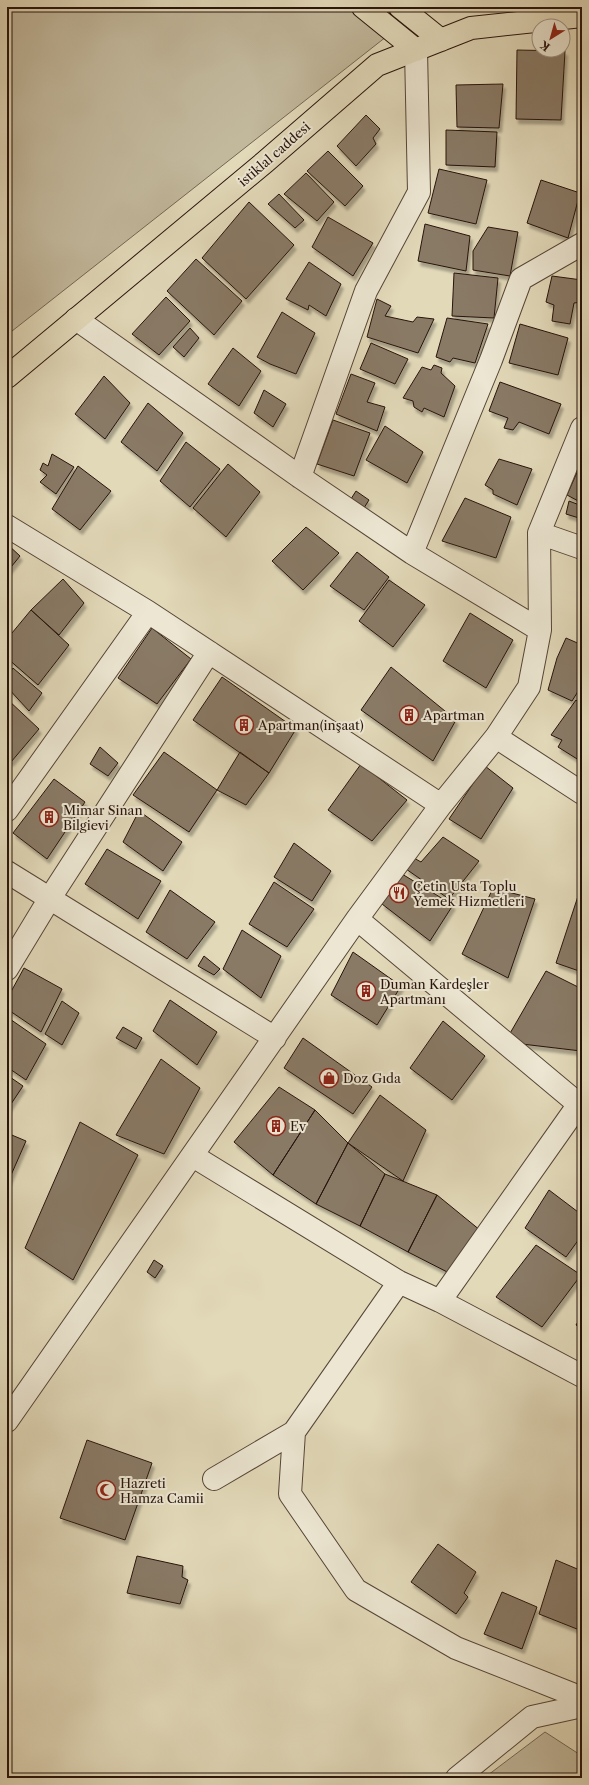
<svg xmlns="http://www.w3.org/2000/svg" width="589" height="1785" font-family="'Libre Caslon Text',serif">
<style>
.green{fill:#c2b89c;stroke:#756654}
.building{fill:#897a66;stroke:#28140c;filter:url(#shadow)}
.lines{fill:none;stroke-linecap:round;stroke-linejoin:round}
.minor-casing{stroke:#564537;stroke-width:24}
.major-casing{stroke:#28140c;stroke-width:24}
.minor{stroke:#ece6d2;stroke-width:22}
.major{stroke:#e2d9b9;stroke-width:22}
.labels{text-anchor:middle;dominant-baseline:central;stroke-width:4;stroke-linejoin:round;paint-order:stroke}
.street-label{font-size:13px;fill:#28140c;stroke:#ece6d2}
.poi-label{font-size:13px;fill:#28140c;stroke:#ece6d2;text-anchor:start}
</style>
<defs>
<filter id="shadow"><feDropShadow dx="2.5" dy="4.5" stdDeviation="1" flood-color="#0004"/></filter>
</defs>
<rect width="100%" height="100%" fill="#e2d9b9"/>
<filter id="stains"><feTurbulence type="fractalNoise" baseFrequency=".005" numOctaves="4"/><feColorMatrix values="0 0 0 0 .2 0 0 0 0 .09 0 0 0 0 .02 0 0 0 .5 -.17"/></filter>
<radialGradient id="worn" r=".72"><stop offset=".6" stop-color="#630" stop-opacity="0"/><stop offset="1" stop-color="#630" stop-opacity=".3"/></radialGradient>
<path class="green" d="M7 7H424L7 335Z
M545 1732 582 1756V1778H484Z"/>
<path class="building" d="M517 50 565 51 561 120 516 119Z
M503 84 499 128 457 127 456 85Z
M366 115 380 129 373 138 376 144 356 166 337 146Z
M446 130 497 132 495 167 446 165Z
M328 151 363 186 345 206 307 171Z
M439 169 487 180 476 224 428 213Z
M306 173 334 202 317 221 284 194Z
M541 180 580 193 568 238 527 223Z
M279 194 304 220 295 228 268 204Z
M249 202 294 245 246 299 202 258Z
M328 217 373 243 353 276 312 247Z
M425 224 470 236 466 271 418 261Z
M488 227 518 232 510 276 473 270V251Z
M196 259 242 301 214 335 167 291Z
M309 262 341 284 326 316 309 305 308 310 286 299Z
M454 273 498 278 494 318 452 316Z
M552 276 582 280V302L574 303 570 324 552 321 554 305 546 302Z
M166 297 190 321 159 355 132 334Z
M377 299 391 306 385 316 413 322 417 317 434 319 418 353 367 337Z
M282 312 315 333 296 374 270 364 257 357Z
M447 318 488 324 475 363 453 358 450 362 436 357Z
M520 324 568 338 558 375 509 363Z
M190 328 199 338 184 357 173 347Z
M371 343 408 359 395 384 360 369Z
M233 348 261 371 239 406 208 384Z
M434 365 442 368 441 373 455 386 444 417 424 408 422 412 414 407 413 401 403 398 422 367 431 370Z
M351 374 375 383 367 402 385 407 377 431 336 414Z
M104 376 130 403 105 439 75 414Z
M500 382 561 404 549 434 519 422 513 430 504 428 508 418 489 411Z
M264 390 286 404 273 427 254 413Z
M148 403 183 433 157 471 121 442Z
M333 420 370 433 354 476 317 464Z
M385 426 423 452 407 483 366 460Z
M186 442 220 469 190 507 160 481Z
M52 454 74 467 56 494 40 482 47 475 40 470 43 463 48 466Z
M499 459 532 469 517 505 493 494V490L485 485Z
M582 461V503L567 495Z
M228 464 260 492 226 537 193 508Z
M78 466 111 491 80 530 52 509Z
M356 491 369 500 362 511 349 502Z
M465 498 511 517 496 558 442 541Z
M569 501 582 506 579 518 566 514Z
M306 527 339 553 303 590 272 561Z
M7 544 20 556 7 572Z
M357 552 389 577 364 610 330 586Z
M63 579 84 603 59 635 31 610Z
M389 580 425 605 393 647 359 621Z
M31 610 69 645 38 685 7 658V639Z
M470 613 513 640 486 688 443 661Z
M152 628 191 659 157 704 118 678Z
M566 638 582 645V685L572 701 548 690 557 658Z
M391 667 456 720 433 761 361 710Z
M13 668 42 693 29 711 7 687V677Z
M222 677 296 729 269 773 193 720Z
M7 699 39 729 11 762 7 759Z
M576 700 582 705V762L558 747 562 740 551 735Z
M100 747 118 763 108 776 90 764Z
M164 752 217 790 189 832 133 795Z
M240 752 269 773 246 805 217 790Z
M361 764 407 800 372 841 328 810Z
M485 766 513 788 481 839 449 819Z
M54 779 85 802 47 859 13 833Z
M139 811 182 842 163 871 123 842Z
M443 837 479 861 449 899 406 869 414 858 421 862Z
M294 843 331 871 312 901 274 877Z
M107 849 161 881 138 919 85 884Z
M402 874 453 905 430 941 382 904Z
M274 882 314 909 287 947 249 924Z
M582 884V972L556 963Z
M493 888 535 899 508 978 462 954Z
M170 890 215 922 187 959 146 932Z
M242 930 281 956 261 998 223 969Z
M353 952 401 986 377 1025 331 995Z
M204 956 220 969 214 975 198 966Z
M24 968 62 989 41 1032 7 1009V999Z
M546 971 582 989 581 1051 505 1042Z
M170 1000 217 1032 197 1065 153 1031Z
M62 1001 79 1013 62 1045 45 1034Z
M7 1017 46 1044 26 1080 7 1067Z
M443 1021 485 1056 452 1100 410 1068Z
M123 1027 142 1038 136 1049 116 1038Z
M303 1038 372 1087 353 1114 284 1068Z
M161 1059 200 1088 164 1154 116 1135Z
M7 1075 23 1086 7 1110Z
M279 1087 315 1110 273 1175 234 1142Z
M380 1095 426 1130 403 1181 348 1143Z
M315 1110 348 1143 316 1204 273 1175Z
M80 1122 138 1155 73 1280 25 1248Z
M7 1133 26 1141 8 1182H7Z
M348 1143 385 1174 360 1226 316 1204Z
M385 1174 437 1195 408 1252 360 1226Z
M549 1190 582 1215V1235L566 1257 525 1228Z
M437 1195 486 1235 457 1277 408 1252Z
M536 1245 581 1275 542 1327 496 1297Z
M154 1260 163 1266 155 1278 147 1272Z
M582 1315V1329L576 1325Z
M87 1440 152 1463 125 1540 60 1518Z
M438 1544 476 1572 464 1593 468 1597 456 1614 411 1582Z
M137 1556 183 1566 182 1577 188 1580 180 1604 127 1593Z
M556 1560 582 1571V1631L539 1614Z
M502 1592 537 1607 522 1649 484 1634Z"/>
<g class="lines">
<defs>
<path id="minor" d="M76 319 300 477 412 553 540 630
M300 477 366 291 419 192 416 50
M7 526 148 612 441 805
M539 533 582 548
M412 553 491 360 521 279 582 244
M496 737 582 793
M7 810 148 612
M7 872 275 1038
M357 919 582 1107
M7 969 50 898 209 652
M193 1156 399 1282 440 1301 582 1376
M440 1301 579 1104
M7 1421 357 919 441 805 496 737 529 687 540 630 539 533 582 428
M294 1432 290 1494 356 1590 456 1648 582 1698
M214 1479 294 1432 399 1282
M457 1778 532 1717 582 1706"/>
<path id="major" d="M363 7 416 50
M400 7 441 40
M7 377 265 162 377 65 471 28 582 16"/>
</defs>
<use href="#minor" class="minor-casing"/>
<use href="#major" class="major-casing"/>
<use href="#minor" class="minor"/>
<use href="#major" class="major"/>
</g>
<defs>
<symbol id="building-ring" viewBox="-11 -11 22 22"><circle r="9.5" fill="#ece6d2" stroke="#8f2418" stroke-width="1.5"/><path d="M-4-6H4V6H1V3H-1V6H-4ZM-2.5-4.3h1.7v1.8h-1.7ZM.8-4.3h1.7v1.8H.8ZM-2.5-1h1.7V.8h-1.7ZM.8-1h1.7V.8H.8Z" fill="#8f2418"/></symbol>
<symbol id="restaurant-ring" viewBox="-11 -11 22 22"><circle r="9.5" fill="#ece6d2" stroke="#8f2418" stroke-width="1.5"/><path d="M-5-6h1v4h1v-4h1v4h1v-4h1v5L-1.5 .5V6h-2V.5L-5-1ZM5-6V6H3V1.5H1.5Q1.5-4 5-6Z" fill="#8f2418"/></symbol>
<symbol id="shop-ring" viewBox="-11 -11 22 22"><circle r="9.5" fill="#ece6d2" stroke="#8f2418" stroke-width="1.5"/><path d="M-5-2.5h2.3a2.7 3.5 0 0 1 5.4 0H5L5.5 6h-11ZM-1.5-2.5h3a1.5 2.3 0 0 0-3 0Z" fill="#8f2418"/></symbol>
<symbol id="mosque-ring" viewBox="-11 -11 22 22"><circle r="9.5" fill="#ece6d2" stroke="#8f2418" stroke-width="1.5"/><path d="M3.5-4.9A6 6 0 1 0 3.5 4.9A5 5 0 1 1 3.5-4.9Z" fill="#8f2418"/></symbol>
</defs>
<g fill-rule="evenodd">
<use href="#building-ring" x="398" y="704" width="22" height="22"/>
<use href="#building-ring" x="233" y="714" width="22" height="22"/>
<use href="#building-ring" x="38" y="806" width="22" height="22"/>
<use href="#restaurant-ring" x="388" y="882" width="22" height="22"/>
<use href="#building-ring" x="355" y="980" width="22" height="22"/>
<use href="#shop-ring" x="318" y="1067" width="22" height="22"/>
<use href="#building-ring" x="265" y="1115" width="22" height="22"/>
<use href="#mosque-ring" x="95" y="1479" width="22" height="22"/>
</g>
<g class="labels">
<g class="street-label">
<text transform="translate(274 154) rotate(-41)">istiklal caddesi</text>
</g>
<g class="poi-label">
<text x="423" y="715">Apartman</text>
<text x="258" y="725">Apartman(inşaat)</text>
<text x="63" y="810">Mimar Sinan<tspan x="63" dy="15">Bilgievi</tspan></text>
<text x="413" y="886">Çetin Usta Toplu<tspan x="413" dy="15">Yemek Hizmetleri</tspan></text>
<text x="380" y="984">Duman Kardeşler<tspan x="380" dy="15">Apartmanı</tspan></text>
<text x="343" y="1078">Doz Gıda</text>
<text x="290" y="1126">Ev</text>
<text x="120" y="1483">Hazreti<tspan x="120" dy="15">Hamza Camii</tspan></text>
</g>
</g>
<rect width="589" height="1785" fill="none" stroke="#e2d9b9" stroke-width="24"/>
<rect x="8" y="8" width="573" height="1769" fill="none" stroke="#28140c" stroke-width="2"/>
<rect x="12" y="12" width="565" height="1761" fill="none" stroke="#28140c"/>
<g transform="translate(551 38) rotate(217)"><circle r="19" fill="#ece6d2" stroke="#9e9283"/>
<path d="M0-3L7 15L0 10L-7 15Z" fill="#8f2418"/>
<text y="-6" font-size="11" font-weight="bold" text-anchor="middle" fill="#28140c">K</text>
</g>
<rect width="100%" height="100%" filter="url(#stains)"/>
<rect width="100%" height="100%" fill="url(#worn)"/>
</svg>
